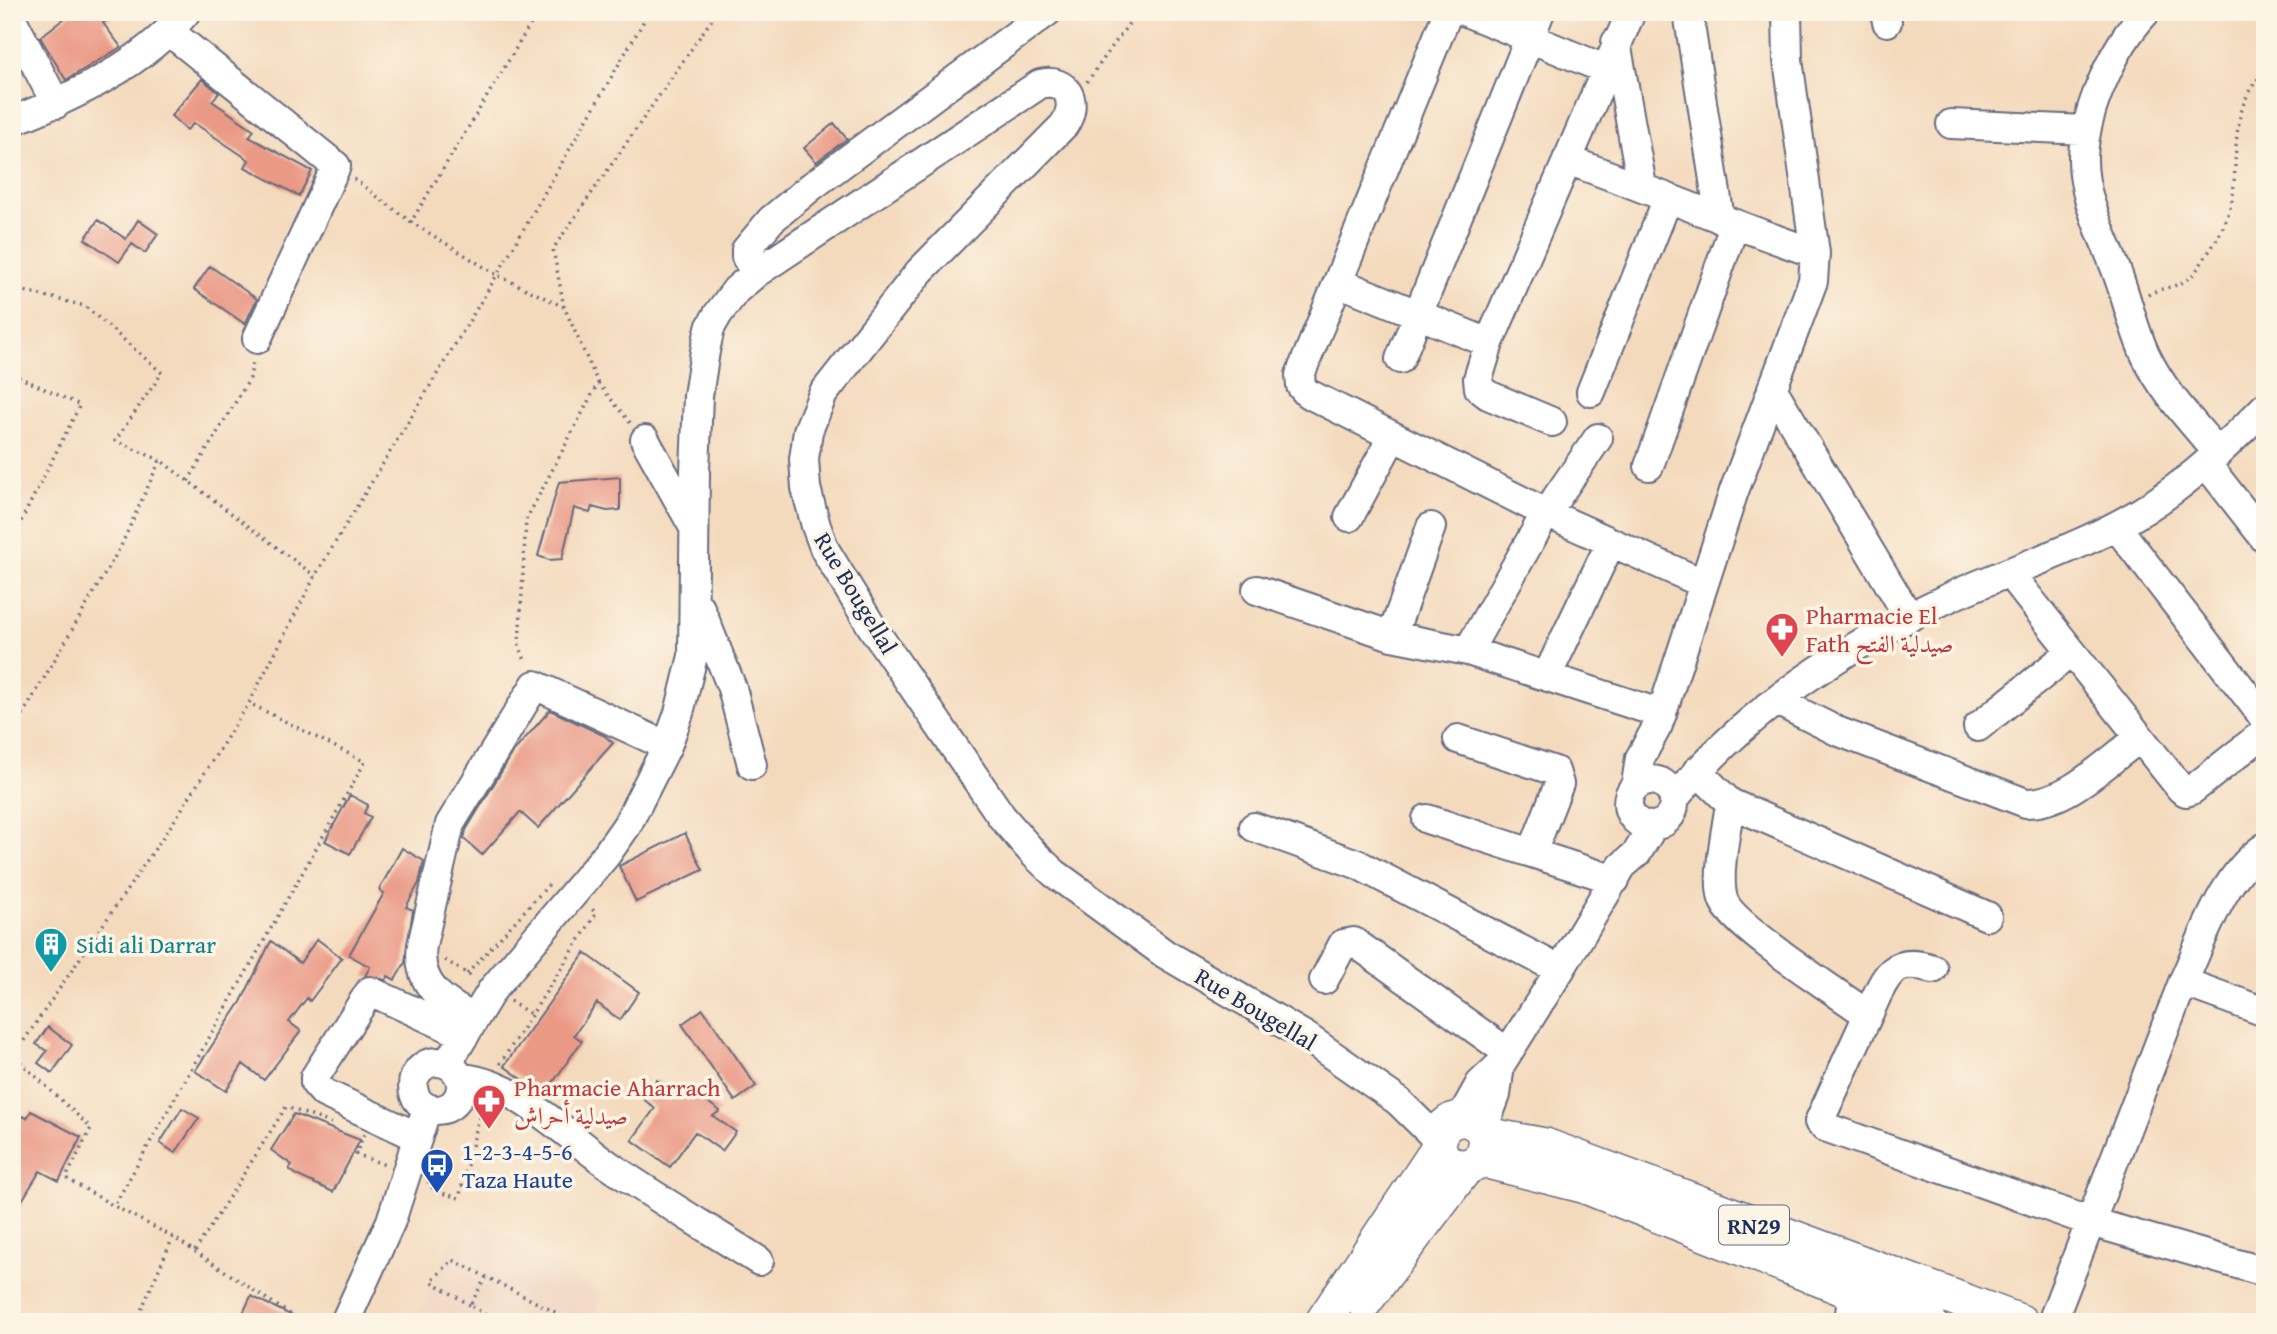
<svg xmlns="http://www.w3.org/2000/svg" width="2277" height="1334" font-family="'Gentium Book Plus',Amiri,serif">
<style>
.built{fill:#efd1bd}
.building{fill:#ea9985}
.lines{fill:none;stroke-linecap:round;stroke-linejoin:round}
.minor-casing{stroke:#676b7f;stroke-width:32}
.major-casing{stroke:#676b7f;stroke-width:38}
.path{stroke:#676b7f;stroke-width:3.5;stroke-dasharray:2 5;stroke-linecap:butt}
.minor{stroke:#fff;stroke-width:28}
.major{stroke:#fff;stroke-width:35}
.labels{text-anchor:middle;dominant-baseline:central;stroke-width:7;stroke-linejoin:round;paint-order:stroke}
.shield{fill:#fcf5e5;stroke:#5e6a86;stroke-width:2}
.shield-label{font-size:23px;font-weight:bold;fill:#1b2f5e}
.street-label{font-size:24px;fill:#1b2f5e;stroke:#fcf5e5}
.health-label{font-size:24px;fill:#be3a42;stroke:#fcf5e5;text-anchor:start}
.culture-label{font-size:24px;fill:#0d838f;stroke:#fcf5e5;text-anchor:start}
.transit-label{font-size:24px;fill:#164399;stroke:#fcf5e5;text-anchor:start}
</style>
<rect width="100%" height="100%" fill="#fcf5e5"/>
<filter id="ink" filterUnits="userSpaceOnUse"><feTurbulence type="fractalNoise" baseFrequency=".0143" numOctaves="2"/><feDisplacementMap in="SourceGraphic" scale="14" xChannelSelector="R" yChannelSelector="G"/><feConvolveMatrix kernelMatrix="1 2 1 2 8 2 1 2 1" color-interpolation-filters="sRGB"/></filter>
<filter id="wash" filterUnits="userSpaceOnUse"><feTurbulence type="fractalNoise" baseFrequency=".00686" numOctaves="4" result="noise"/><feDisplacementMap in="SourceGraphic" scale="28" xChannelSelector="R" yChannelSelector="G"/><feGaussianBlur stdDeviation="1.57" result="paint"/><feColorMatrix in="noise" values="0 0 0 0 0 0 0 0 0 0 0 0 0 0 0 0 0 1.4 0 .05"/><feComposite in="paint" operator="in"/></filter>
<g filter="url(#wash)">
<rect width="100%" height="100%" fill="#f4dabd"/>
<path class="built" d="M467 1212 602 1294 590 1322H414Z"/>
<g id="blocks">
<path class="building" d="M73 12H117L103 23 121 47 66 80 40 37Z
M202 79 219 93 212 101 254 130 249 137 312 171 299 196 245 167 249 160 194 123 187 130 171 116Z
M834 123 847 139 816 162 804 148Z
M98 220 126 239 138 220 158 234 145 253 132 244 119 262 85 239Z
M210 266 257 299 245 324 194 289Z
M620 477V510L607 511 592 507 590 513 574 508 562 559 549 560 538 556 559 482Z
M550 710 605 736 613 743 538 828 520 812 482 855 464 839 466 830 514 751Z
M350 795 368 805 364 813 371 817 350 854 325 841Z
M685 833 703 870 636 902 619 866Z
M402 848 424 861 419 883 406 907 413 910 405 963 395 980 388 976 386 980 365 976 370 967 349 955 384 893 379 890Z
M317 939 342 958 310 1001 307 998 289 1022 301 1031 264 1080 243 1064 226 1091 195 1071 241 1002 271 941 300 963Z
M585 953 639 992 620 1020 597 1003 574 1035 582 1041 544 1095 504 1066Z
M703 1009 756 1086 735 1101 682 1024Z
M48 1027 72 1045 52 1073 38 1063 47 1051 36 1044Z
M657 1080 683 1099 689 1089 720 1111 713 1116 736 1132 722 1151 695 1132 670 1167 632 1140 655 1108 643 1099Z
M182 1108 199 1118 175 1153 160 1143Z
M31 1111 81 1137 59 1181 40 1171 12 1217V1127L19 1115 27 1118Z
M294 1114 360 1140 333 1192 298 1176 289 1169 292 1165 271 1150Z
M251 1296 305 1322H239Z"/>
</g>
</g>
<g filter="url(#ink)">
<use href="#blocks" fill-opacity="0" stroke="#676b7f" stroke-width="2"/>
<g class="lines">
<defs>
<path id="minor" d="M1448 12 1300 375 1301 386 1307 393 1546 513 1702 583
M1466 12 1605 69
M1688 12 1720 219
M1885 12 1887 22
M2146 12C2114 46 2085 109 2083 157 2082 199 2106 240 2119 278 2128 303 2134 330 2145 354 2162 391 2193 423 2218 453
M12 19 56 104
M170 32 336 166 257 339
M1616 42 1642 186
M12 121C74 97 143 64 186 12
M1951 124 2086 130
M1567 160C1650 189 1731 225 1815 253
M756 273 746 257V250L771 220 812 186 1047 12
M1338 282 1489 343
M1400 359 1540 12
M1772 388 1909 617
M1591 392 1668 198
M1552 422 1488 395 1479 388 1478 379 1489 343 1631 12
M645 440 693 526
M1649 466 1734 226
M2208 466 2265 539
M1349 517 1393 436
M2116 526 2265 719
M2009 573 2181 789 2186 792 2192 790 2265 732
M1257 590 1392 636 1468 651 1662 714
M700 608 732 688 752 765
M1392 636 1431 527
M1468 651 1546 513 1598 438
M1547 676 1611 542
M1777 701 1837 731 2026 803C2067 804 2107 761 2140 738
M1978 727 2071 652
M1458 739 1555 771 1559 784 1532 853
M1697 771 1730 803C1727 828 1716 874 1723 899 1730 925 1841 995 1868 1015L1819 1122 1825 1127 2091 1222 2265 1272
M1628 803a23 23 0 1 1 46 0a23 23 0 1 1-46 0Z
M1636 784 1640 758 1658 725 1734 491 1813 281 1815 253 1788 60 1787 12
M1674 799C1746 710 1847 645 1950 597 2005 572 2063 554 2116 526 2174 496 2220 453 2265 407
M1730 803 1987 916
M1427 819 1615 880
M1254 827 1357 864 1560 970
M2265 847C2222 876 2204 937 2183 982L2265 1012
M1324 980 1343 944 1354 942 1507 1052
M1868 1015C1884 981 1889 954 1933 969
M474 1018C442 1002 416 984 422 945L450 824 535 685 667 746
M413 1086a24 24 0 1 1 48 0a24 24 0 1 1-48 0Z
M447 1064 492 990 606 855 627 825 667 746 679 713 693 656 695 471 698 396 705 351 710 328 718 314 736 290 756 273 1040 84C1068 77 1079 103 1064 125L920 271 823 394 808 431 804 459 806 488 816 526 825 550 872 627 1002 817 1034 854 1054 873 1165 954 1305 1036 1398 1101 1438 1140
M460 1078C513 1080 567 1136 610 1166 658 1199 709 1229 759 1261
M1461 1118 1480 1084 1500 1065 1560 970 1622 866 1637 853 1653 826
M1483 1129 1496 1095 1500 1065
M418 1137 324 1093 315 1083V1077L370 991 465 1035
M345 1322 391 1221 427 1108
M1849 1322 1855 1273
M2052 1322 2183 982"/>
<path id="major" d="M1438 1143a24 24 0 1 1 48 0a24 24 0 1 1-48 0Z
M1485 1135 1545 1146 2020 1322
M1480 1159 1583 1185 1929 1322
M1364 1302 1466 1167
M1323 1322 1439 1148"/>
</defs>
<use href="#minor" class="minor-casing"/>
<use href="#major" class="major-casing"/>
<path class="path" d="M538 12 411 222 497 275 649 12
M1087 82 1137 12
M354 179 411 222
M12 288 85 306 162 373 115 441 160 460
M2148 295C2160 287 2177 288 2188 279 2196 273 2202 262 2208 253 2220 236 2230 215 2233 194 2238 152 2230 103 2265 72
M564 307 553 249 717 12
M12 374 80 405 12 539
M598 383 632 425
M188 481 250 378 253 361
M12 733 121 546 160 460 315 576
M445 960 474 978
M467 974 551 882
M510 1001 532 1015
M15 1057 91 1128 66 1178 114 1206
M12 1058 176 818 249 703 315 576 497 275 564 307 598 383 526 520 519 645 526 663
M500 1064 596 914 590 906
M364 1134 356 1154 385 1165
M428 1181 435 1191 459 1198 482 1106
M173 1237 114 1206 365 762 249 703
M195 1251 286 1107 331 1123
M486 1277 470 1305 497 1322
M470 1305 431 1281 453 1260 557 1313 553 1322
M136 1322 173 1237 302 1322"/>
<use href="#minor" class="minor"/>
<use href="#major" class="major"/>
</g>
</g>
<defs>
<symbol id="pharmacy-pin" viewBox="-11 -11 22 30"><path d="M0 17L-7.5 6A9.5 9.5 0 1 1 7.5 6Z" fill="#e0444e" stroke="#fcf5e5"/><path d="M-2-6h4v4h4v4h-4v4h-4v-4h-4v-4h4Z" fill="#fff"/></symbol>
<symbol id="building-pin" viewBox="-11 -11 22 30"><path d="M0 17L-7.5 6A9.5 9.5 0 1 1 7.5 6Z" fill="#0f9aa8" stroke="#fcf5e5"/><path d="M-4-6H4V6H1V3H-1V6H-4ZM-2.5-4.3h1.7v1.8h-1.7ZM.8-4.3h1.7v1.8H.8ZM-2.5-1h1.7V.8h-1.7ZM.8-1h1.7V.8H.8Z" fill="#fff"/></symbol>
<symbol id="bus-pin" viewBox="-11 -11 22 30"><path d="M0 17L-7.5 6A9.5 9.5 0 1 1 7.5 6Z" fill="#1a4fb4" stroke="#fcf5e5"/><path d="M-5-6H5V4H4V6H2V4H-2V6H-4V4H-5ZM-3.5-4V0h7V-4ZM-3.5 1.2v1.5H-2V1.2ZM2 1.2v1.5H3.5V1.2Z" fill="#fff"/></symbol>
</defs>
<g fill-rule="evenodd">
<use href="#pharmacy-pin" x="1763" y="610" width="38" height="52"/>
<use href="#building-pin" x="32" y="925" width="38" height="52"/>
<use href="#pharmacy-pin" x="470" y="1082" width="38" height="52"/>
<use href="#bus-pin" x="418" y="1146" width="38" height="52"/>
</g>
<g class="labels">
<rect class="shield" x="1719" y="1205.5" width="70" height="39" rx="5"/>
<g class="shield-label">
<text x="1754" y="1225">RN29</text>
</g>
<g class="street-label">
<text transform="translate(856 593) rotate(59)">Rue Bougellal</text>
<text transform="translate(1256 1009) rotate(31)">Rue Bougellal</text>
</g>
<g class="health-label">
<text x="1806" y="615">Pharmacie El<tspan x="1806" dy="28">Fath صيدلية الفتح</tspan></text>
<text x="514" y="1087">Pharmacie Aharrach<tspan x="514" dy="28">صيدلية أحراش</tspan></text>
</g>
<g class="culture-label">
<text x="76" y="944">Sidi ali Darrar</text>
</g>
<g class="transit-label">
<text x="462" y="1151">1-2-3-4-5-6<tspan x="462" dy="28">Taza Haute</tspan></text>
</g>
</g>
<rect width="2277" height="1334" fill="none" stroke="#fcf5e5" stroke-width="42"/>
</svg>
